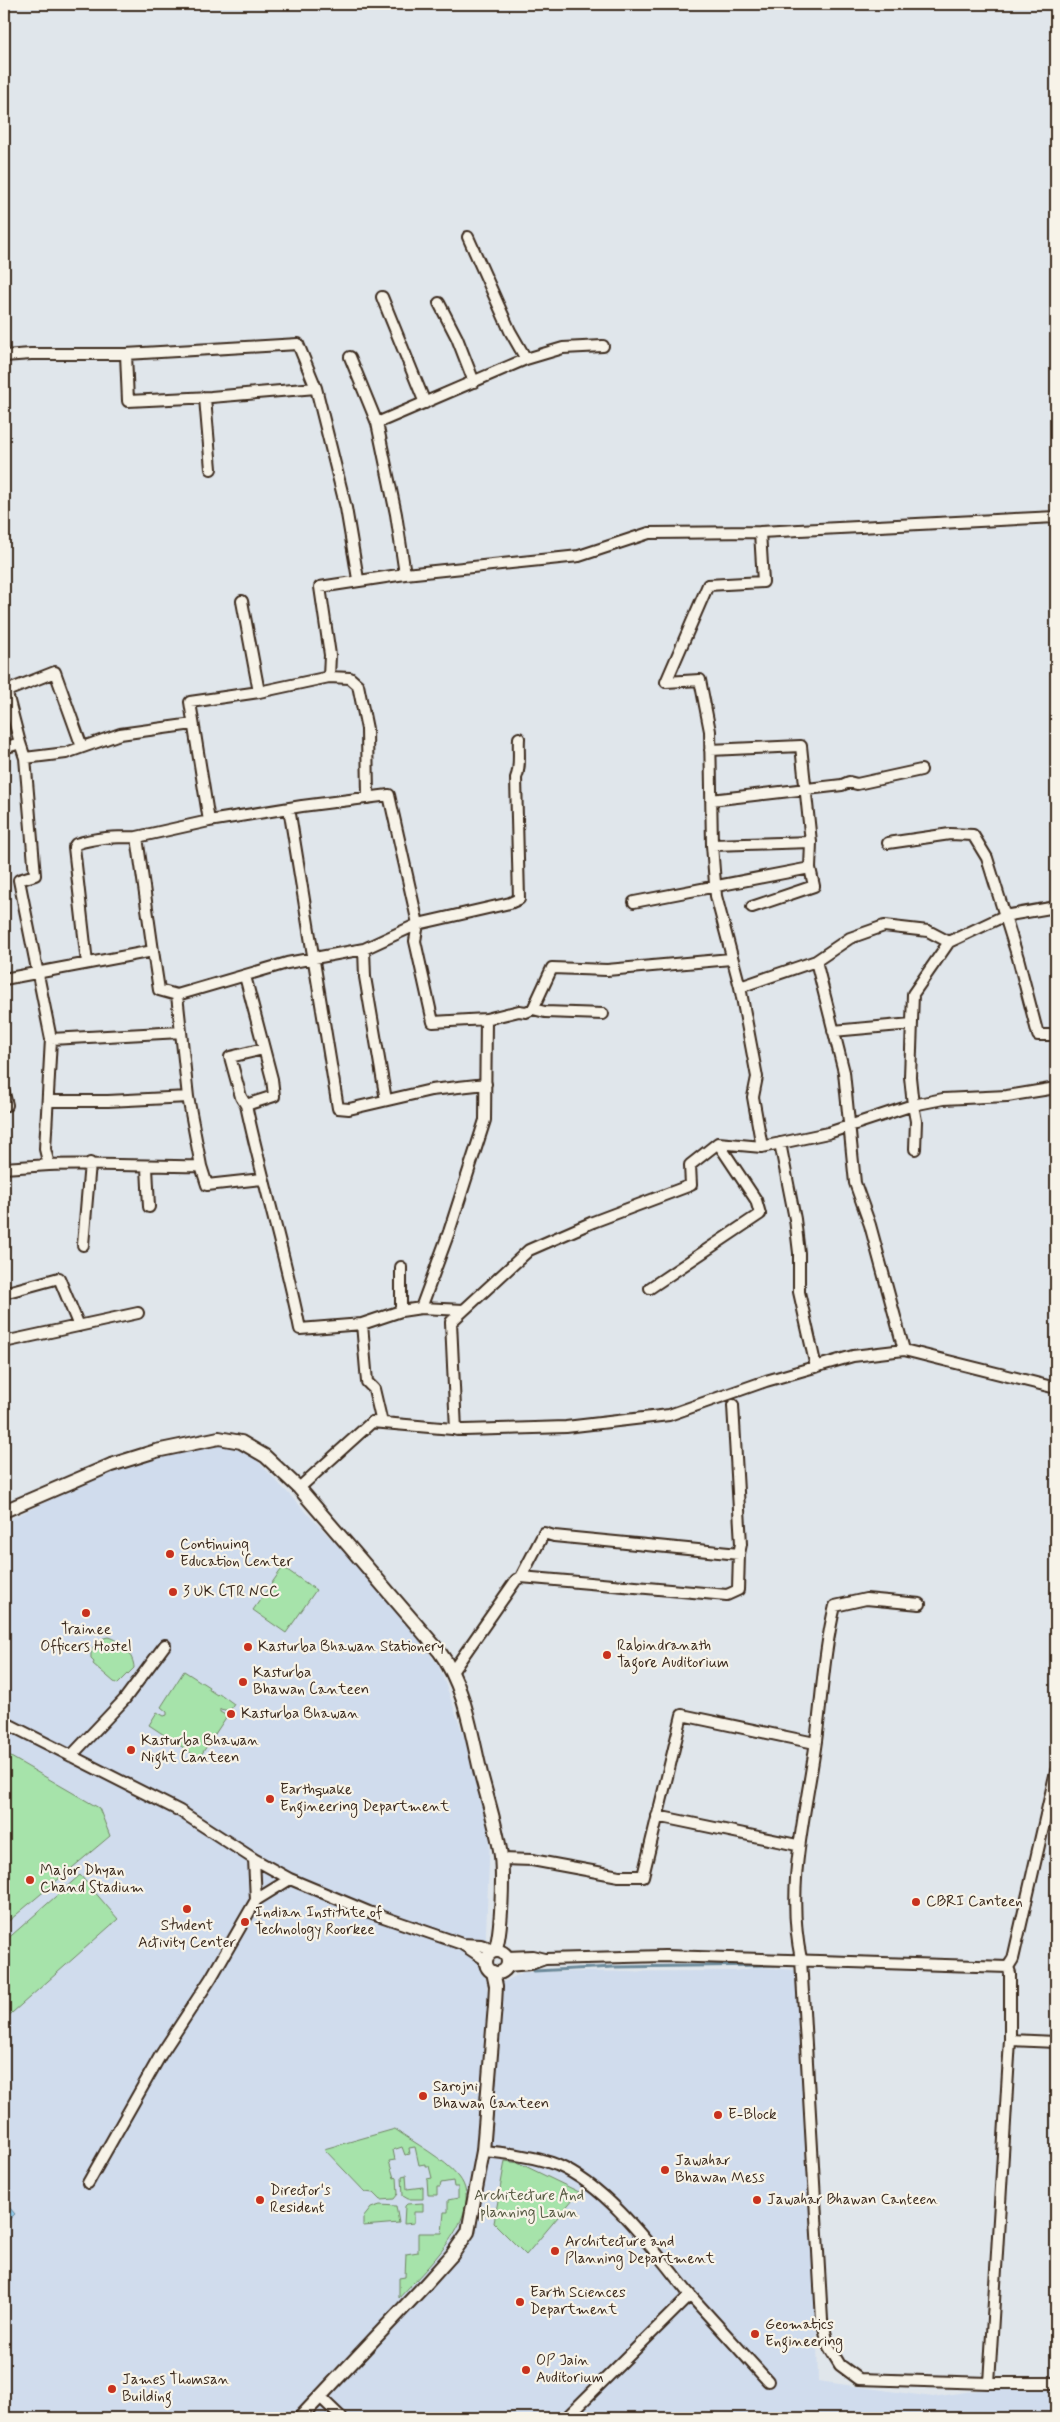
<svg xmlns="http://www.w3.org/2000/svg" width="1060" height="2422" font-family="Mynerve,sans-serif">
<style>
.built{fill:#d0dced}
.green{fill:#a6e3aa;stroke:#708664}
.water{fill:#8ccaed;stroke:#6c8a9a}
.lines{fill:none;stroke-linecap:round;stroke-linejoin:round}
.stream{stroke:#6c8a9a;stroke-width:3}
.minor-casing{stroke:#3b2a1e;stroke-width:14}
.tertiary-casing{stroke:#3b2a1e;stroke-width:16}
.minor{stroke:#f7f3e8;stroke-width:10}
.tertiary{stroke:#f7f3e8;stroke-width:12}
.poi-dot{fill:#c8321e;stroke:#f7f3e8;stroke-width:2}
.labels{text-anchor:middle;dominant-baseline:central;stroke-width:4.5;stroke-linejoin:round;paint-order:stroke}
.poi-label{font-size:15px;fill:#3b2a1e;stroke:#f7f3e8;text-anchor:start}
.park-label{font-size:15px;fill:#565841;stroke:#f7f3e8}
</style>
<rect width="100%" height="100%" fill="#e0e6eb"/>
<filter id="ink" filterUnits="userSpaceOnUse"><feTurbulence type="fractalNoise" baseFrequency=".02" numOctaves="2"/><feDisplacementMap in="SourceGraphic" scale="10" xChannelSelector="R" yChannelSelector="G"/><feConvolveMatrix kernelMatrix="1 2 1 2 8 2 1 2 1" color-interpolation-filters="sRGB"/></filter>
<g filter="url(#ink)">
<path class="built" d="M220 1443 252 1455 391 1602 439 1666 465 1739 490 1837 486 1933 487 1990 524 1972 735 1971 758 1967 807 1971 818 2381 933 2397 1056 2378V2418H4V1522L119 1467Z"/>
<path class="green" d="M283 1567 316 1590 286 1633 253 1610Z
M108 1637C120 1640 134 1655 134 1668L118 1684 114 1682 93 1664 94 1662 91 1659C90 1648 96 1639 108 1637Z
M184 1671 209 1687 208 1689 217 1695 219 1693 234 1704 230 1711 220 1709V1712L227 1716 199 1758 149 1725 157 1712 164 1716 167 1715V1712L161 1707Z
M4 1753 99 1808 110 1836 4 1925Z
M80 1875 118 1919 4 2020V1942Z
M395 2129C414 2143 445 2159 459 2177 488 2214 422 2272 399 2298V2278L405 2277 406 2254 418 2252V2233H442L444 2212H448V2200L458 2198V2187H454L453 2181 441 2183 440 2187H437V2195H428L427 2179 432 2178 429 2166H425V2164L419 2165 415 2147 409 2148 410 2154 405 2155 402 2147 393 2150 395 2160 389 2161 394 2178 397 2177 398 2194 394 2199 380 2200 373 2193 365 2192 324 2149Z
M505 2161 519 2163 579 2192 526 2255 494 2223Z
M406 2175 407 2189 423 2187V2199H408L403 2196 402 2176Z
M423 2203V2212H414V2223L404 2224 405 2206 407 2204Z
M380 2205 396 2206 399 2223 363 2226V2218L371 2208Z"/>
<path class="water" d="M4 2201 15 2214 4 2224Z"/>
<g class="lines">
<path class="stream" d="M534 1971 614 1967 780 1965"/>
<defs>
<path id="minor" d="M468 237 510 331 526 359
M382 297 425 403
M439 303 457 338 474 382
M126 354 298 344 316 388
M4 356 31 354H126L128 401 211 397 316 388 346 508 358 579
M350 357 377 423 396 514 405 574
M205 398 211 469
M377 423 526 359 563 348 603 346
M760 532 1056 517
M329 677 350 678 358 685 367 729 368 798
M4 682 20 743
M4 692 55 672 82 747
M259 692 329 677 330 655 320 587 405 574 579 556 649 533 760 532 763 582 708 585 666 682 700 680 710 731 712 845 716 896 740 987
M519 738C518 751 521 767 516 778L519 899 510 903 418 924 415 941 433 1022 486 1019 519 1011 526 1012 533 1009 552 968 607 970 731 959
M4 748 20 743 25 758 66 753 120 734 193 724
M710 750 801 746 811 842 810 868 814 886 752 907
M711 800 842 785 849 782 857 784 921 770
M289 808 338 1108 349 1109 431 1090 486 1084
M888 843 950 834 973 835 987 858 1018 958 1038 1035H1056
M712 845 811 842
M634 902 810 868
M364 949 365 977 386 1100
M153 951 159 990 177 995 287 963 364 949 418 924 389 795 302 806 209 821
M816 961 844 1072 855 1183 870 1225 904 1350
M87 963 74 847 76 844C96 837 116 837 137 837
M245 976 272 1079 274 1096 246 1105
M4 979 153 951 137 837 209 821 190 702 259 692 242 601
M533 1009 545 1012 603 1014
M833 1031 912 1024
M51 1039 181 1032 177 995
M263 1049 230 1057 241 1097 246 1105C262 1180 285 1254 300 1329L362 1324 401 1311 421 1308 464 1310
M4 1093 7 1105
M48 1101H108L188 1097
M780 1143 795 1219 799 1253V1292L816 1367
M762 1147 753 1097 757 1077 740 987 816 961 850 938 884 926 928 931 949 942
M915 1149 916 1121 913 1105 943 1099 1007 1096 1056 1088
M49 1165C100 1163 150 1167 201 1166L188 1097 181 1032
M201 1166 207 1185 262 1179
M147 1167 149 1207
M4 1168 49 1165 45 1149 51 1039 19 880 35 875 25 758
M83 1245 90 1163
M401 1267V1311
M650 1288 760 1214 756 1200 718 1143
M4 1293 59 1278 79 1326
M421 1308 449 1232 485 1120 486 1019
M362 1324 367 1382 374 1389 382 1423
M4 1342 138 1313
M456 1430 451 1322 529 1250 593 1222 691 1185 690 1165 718 1143 762 1147 828 1133 913 1105 910 1077 913 994 949 942 1004 916 1056 907
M299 1488 372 1422 464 1430 566 1427 669 1415 766 1381 853 1356 904 1350 1056 1388
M521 1577 727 1595 738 1590 739 1554 741 1544 733 1405
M920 1604 866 1599 835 1606C824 1650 822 1696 816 1741 806 1814 785 1885 801 1959L822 2320 829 2347 840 2365 859 2379 989 2383H1056
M452 1672 516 1580 521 1577 544 1533 554 1536 739 1554
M4 1722 180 1811 254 1859 290 1879 369 1912 462 1944 481 1945 495 1951
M71 1756 124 1700 165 1645
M657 1816 797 1845
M254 1859 256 1900
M501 1859 532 1860 619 1876H643L682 1715 815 1743
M462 1944 486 1960
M507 1957 533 1956 545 1959 665 1956 1008 1967
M507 1966 531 1964 545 1959
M1008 1967 1013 1959 1056 1771
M1010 2040 1056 2042
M483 2151C508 2153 534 2156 557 2165 609 2187 655 2252 690 2295L566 2418
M88 2183 160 2056 211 1978 256 1900 290 1879
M690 2295 768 2381
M989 2383 1010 2040V1973L1008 1967
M320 2397 342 2418"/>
<path id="tertiary" d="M4 1511 111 1465 156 1451 219 1438 241 1442 265 1456 299 1488 439 1651C465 1686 471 1733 481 1774 488 1801 497 1828 501 1856 503 1877 502 1932 495 1951
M486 1962a11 11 0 1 1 22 0a11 11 0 1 1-22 0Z
M300 2418 425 2285 452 2255 468 2232 483 2151 495 2005 496 1986 493 1972"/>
</defs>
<use href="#minor" class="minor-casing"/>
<use href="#tertiary" class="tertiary-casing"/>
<use href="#minor" class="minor"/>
<use href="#tertiary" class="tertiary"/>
</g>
</g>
<g class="poi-dot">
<circle cx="170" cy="1554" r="5"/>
<circle cx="173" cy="1592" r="5"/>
<circle cx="86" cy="1613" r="5"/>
<circle cx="248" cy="1647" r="5"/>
<circle cx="607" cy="1655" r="5"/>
<circle cx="243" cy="1682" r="5"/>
<circle cx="231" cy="1714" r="5"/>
<circle cx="131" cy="1750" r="5"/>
<circle cx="270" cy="1799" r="5"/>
<circle cx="30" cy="1880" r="5"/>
<circle cx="916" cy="1902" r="5"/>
<circle cx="187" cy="1909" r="5"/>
<circle cx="245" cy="1922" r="5"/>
<circle cx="423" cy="2096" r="5"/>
<circle cx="718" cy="2115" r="5"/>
<circle cx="665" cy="2170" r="5"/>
<circle cx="260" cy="2200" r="5"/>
<circle cx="757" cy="2200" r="5"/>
<circle cx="555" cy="2251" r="5"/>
<circle cx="520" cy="2302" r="5"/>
<circle cx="755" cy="2334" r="5"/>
<circle cx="526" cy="2370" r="5"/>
<circle cx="112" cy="2389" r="5"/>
</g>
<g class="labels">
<g class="poi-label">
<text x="180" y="1545">Continuing<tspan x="180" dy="17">Education Center</tspan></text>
<text x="183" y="1592">3 UK CTR NCC</text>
<text x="86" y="1630" text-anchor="middle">Trainee<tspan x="86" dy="17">Officers Hostel</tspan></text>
<text x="617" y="1646">Rabindranath<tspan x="617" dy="17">Tagore Auditorium</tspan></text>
<text x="258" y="1647">Kasturba Bhawan Stationery</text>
<text x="253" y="1673">Kasturba<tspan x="253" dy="17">Bhawan Canteen</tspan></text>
<text x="241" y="1714">Kasturba Bhawan</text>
<text x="141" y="1741">Kasturba Bhawan<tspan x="141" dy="17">Night Canteen</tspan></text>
<text x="280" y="1790">Earthquake<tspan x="280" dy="17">Engineering Department</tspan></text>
<text x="40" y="1871">Major Dhyan<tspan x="40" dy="17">Chand Stadium</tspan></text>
<text x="926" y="1902">CBRI Canteen</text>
<text x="255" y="1913">Indian Institute of<tspan x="255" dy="17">Technology Roorkee</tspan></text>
<text x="187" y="1926" text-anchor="middle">Student<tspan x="187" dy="17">Activity Center</tspan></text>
<text x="433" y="2087">Sarojni<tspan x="433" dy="17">Bhawan Canteen</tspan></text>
<text x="728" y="2115">E-Block</text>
<text x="675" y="2161">Jawahar<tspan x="675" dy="17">Bhawan Mess</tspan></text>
<text x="270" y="2191">Director's<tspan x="270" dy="17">Resident</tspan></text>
<text x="767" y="2200">Jawahar Bhawan Canteen</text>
<text x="565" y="2242">Architecture and<tspan x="565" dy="17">Planning Department</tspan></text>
<text x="530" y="2293">Earth Sciences<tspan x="530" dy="17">Department</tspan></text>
<text x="765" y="2325">Geomatics<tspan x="765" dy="17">Engineering</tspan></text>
<text x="536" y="2361">OP Jain<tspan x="536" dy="17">Auditorium</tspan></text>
<text x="122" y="2380">James Thomsan<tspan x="122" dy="17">Building</tspan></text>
</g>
<g class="park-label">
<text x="529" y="2196">Architecture And<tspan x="529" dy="17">planning Lawn</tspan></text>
</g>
</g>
<rect width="1060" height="2422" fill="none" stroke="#f7f3e8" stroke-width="20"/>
<rect x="10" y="10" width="1040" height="2402" fill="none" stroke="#3b2a1e" stroke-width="2" filter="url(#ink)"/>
</svg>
